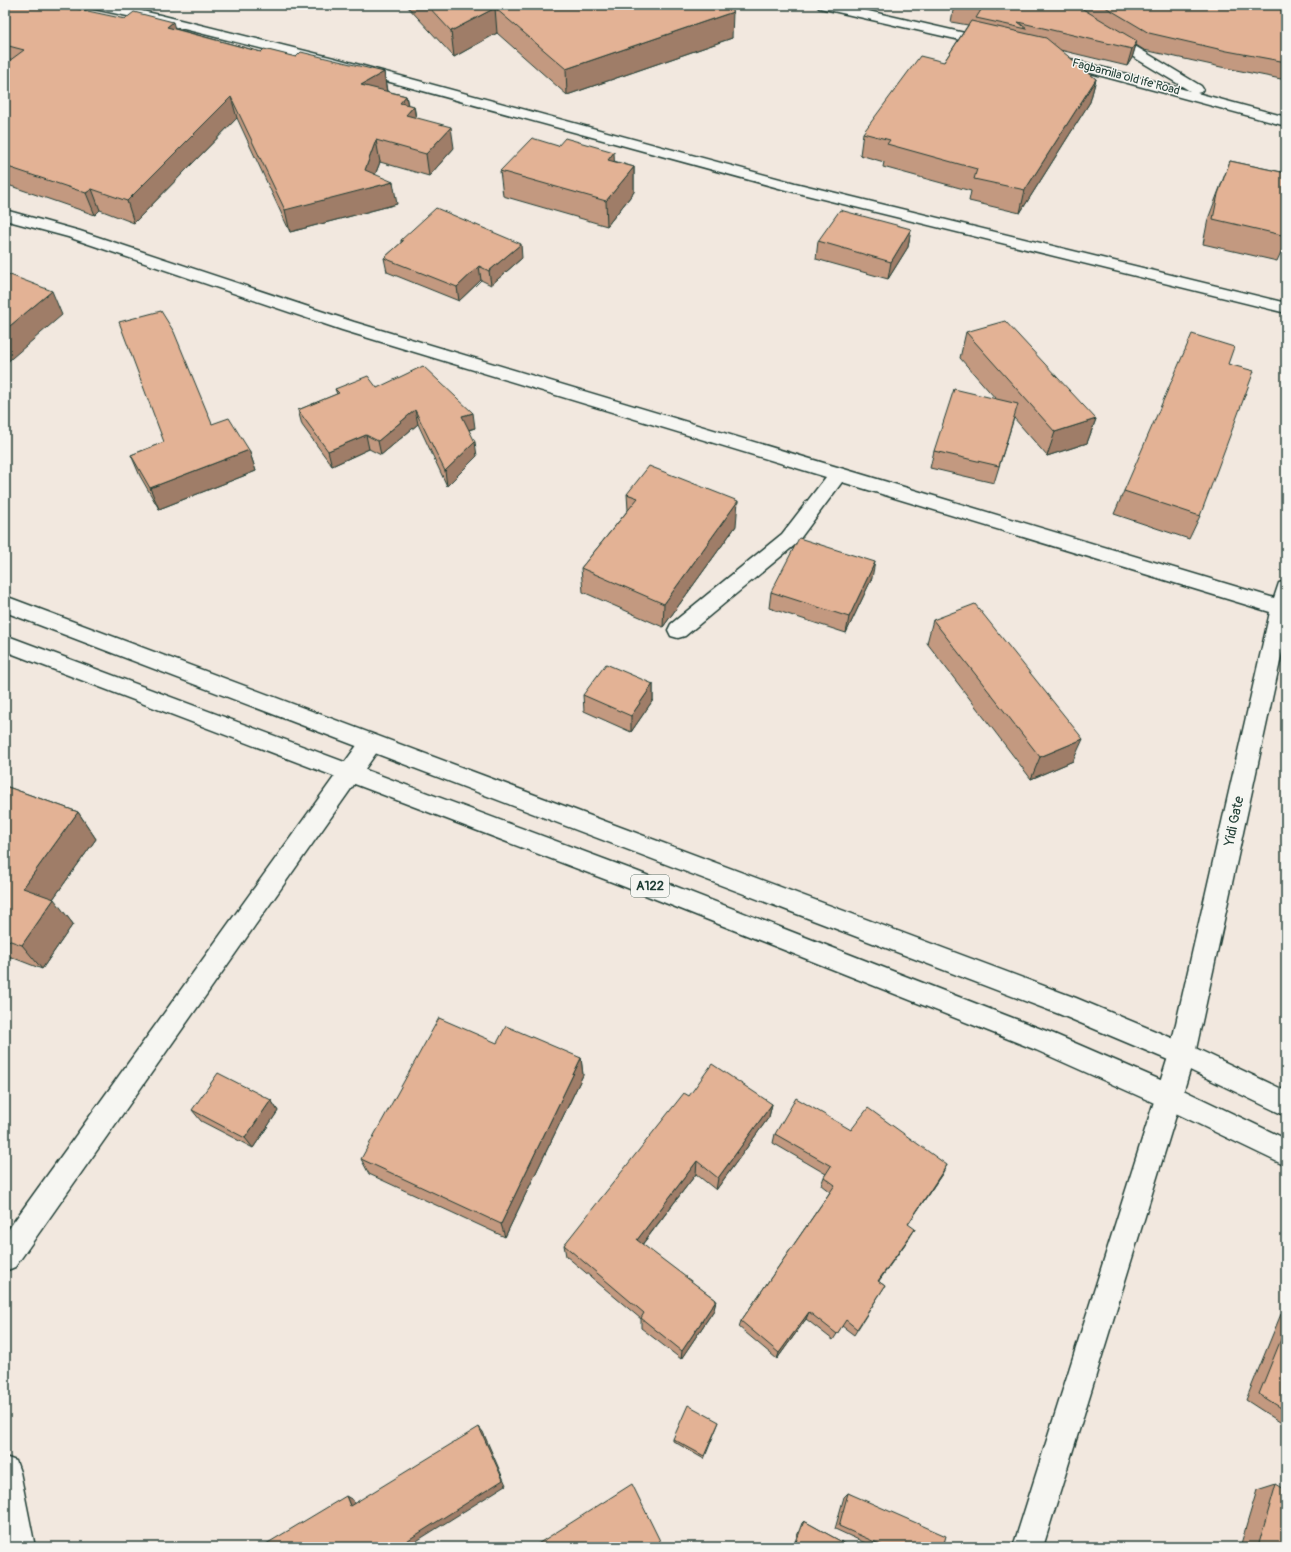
<svg xmlns="http://www.w3.org/2000/svg" width="1291" height="1552" font-family="Pangolin,sans-serif">
<style>
.lines{fill:none;stroke-linecap:round;stroke-linejoin:round}
.minor-casing{stroke:#1f3d34;stroke-width:3}
.major-casing{stroke:#1f3d34;stroke-width:3}
.highway-casing{stroke:#1f3d34;stroke-width:3}
.minor{fill:#f6f6f2;fill-rule:evenodd}
.major{fill:#f6f6f2;fill-rule:evenodd}
.highway{fill:#f6f6f2;fill-rule:evenodd}
.wall{fill:#c39980;stroke:#1f3d34}
.shaded-wall{fill:#9f7d68;stroke:#1f3d34}
.building{fill:#e3b295;stroke:#1f3d34}
.labels{text-anchor:middle;dominant-baseline:central;stroke-width:3;stroke-linejoin:round;paint-order:stroke}
.far-street-label{font-size:12px;fill:#1f3d34;stroke:#f6f6f2}
.shield{fill:#f6f6f2;stroke:#60746d;stroke-width:1}
.shield-label{font-size:13px;font-weight:bold;fill:#1f3d34}
.street-label{font-size:14px;fill:#1f3d34;stroke:#f6f6f2}
</style>
<rect width="100%" height="100%" fill="#f2e8df"/>
<filter id="ink" filterUnits="userSpaceOnUse"><feTurbulence type="fractalNoise" baseFrequency=".025" numOctaves="2"/><feDisplacementMap in="SourceGraphic" scale="8" xChannelSelector="R" yChannelSelector="G"/><feConvolveMatrix kernelMatrix="1 2 1 2 8 2 1 2 1" color-interpolation-filters="sRGB"/></filter>
<g filter="url(#ink)">
<g class="lines">
<defs>
<path id="minor" d="M88 5H114L160 15 334 58 795 183 1286 303V313L786 190 324 64 160 23 90 8Z
M817 5H842L991 39 996 40 998 43 996 46 991 47 824 9 819 8Z
M1050 5H1067L1201 86 1203 89 1201 92 1197 93 1286 117V126L1043 60 1041 57 1043 54 1048 53 1190 91 1052 8Z
M5 210 80 231 354 322 1274 598 1279 583 1286 581V634L1195 1054 1043 1547H1013L1169 1054 1270 612 842 482 796 544 685 636 678 638 671 636 668 630 671 624 782 534 826 477 342 330 68 237 5 220Z
M5 1457 16 1461 20 1472 35 1547H5Z"/>
<path id="major" d="M371 734 379 737 382 743 379 749 15 1267 5 1271V1234L363 737Z"/>
<path id="highway" d="M5 596 1076 998 1191 1046 1286 1091V1116L1173 1062 1059 1014 5 612Z
M5 635 636 871 1054 1034 1179 1088 1286 1139V1166L1161 1106 1036 1050 620 885 5 651Z"/>
</defs>
<use href="#minor" class="minor-casing"/>
<use href="#major" class="major-casing"/>
<use href="#highway" class="highway-casing"/>
<use href="#minor" class="minor"/>
<use href="#major" class="major"/>
<use href="#highway" class="highway"/>
</g>
<path class="wall" d="M5 5 125 19 176 29 261 52 296 57 384 72 387 91 406 96 408 105 414 106 416 117 454 148 429 176 380 162 375 175 397 204 290 232 237 118 134 223 100 210 95 215 5 184Z
M406 5H724L732 38 567 95 497 33 454 57Z
M954 5H1286V80L1221 67 1144 50 1136 45 1132 58 1127 66 1060 50 1096 79 1090 102 1020 213 969 201 971 191 883 167 884 162 860 155 863 133 944 62 968 25 951 22Z
M614 161 634 167V192L607 226 503 196 500 171Z
M1230 161 1286 173V241L1277 261 1203 244 1208 219Z
M911 229 908 247 888 279 816 259 818 241Z
M401 240 522 258 491 285 481 280 459 301 387 272 384 258 401 243Z
M966 332 1096 419 1087 443 1047 456 1014 418 994 483 930 468 934 451 996 399 960 358Z
M1228 364 1200 516 1189 539 1114 514 1124 491Z
M377 388 475 428 469 430 477 456 447 486 418 424 381 455 369 449 332 466 302 425 298 410 337 394 335 389Z
M212 424 249 450 256 471 159 509 140 476 131 455Z
M627 494 736 526 663 627 583 592 581 568 628 510Z
M872 578 846 633 769 608 771 592Z
M933 620 1073 761 1031 779 927 643Z
M653 684V700L631 732 584 711 583 695Z
M5 786 78 812 96 839 53 899 73 924 42 969 11 957 5 966Z
M497 1043 581 1058 583 1075 505 1237 369 1174 361 1159Z
M689 1096 772 1104 769 1117 716 1190 696 1174 642 1245 716 1300 714 1310 681 1359 641 1328V1319L566 1256 564 1245Z
M271 1100 278 1111 253 1148 201 1121 192 1110Z
M851 1130 942 1174 908 1224 910 1237 878 1281 885 1286 854 1335 842 1326 833 1340 806 1319 777 1359 739 1327 741 1321 830 1192 821 1185 824 1177 826 1174 773 1143 775 1134Z
M1286 1311V1426L1246 1400 1281 1314Z
M719 1422 704 1459 673 1441V1439Z
M1276 1484 1286 1547H1240L1257 1490Z
M848 1493 943 1547H874L835 1529 844 1497Z
M804 1521 851 1547H793L802 1523Z"/>
<path class="shaded-wall" d="M495 8 497 33 454 57 451 31Z
M733 12 732 38 567 95 566 69Z
M173 22 179 43 167 27Z
M1137 41 1132 58 1127 66 1132 49Z
M384 72 387 93 361 85Z
M1096 79 1090 102 1020 213 1025 190Z
M406 96 409 112 414 106 417 128 410 136 400 103Z
M231 97 237 118 134 223 127 201Z
M451 127 454 148 429 176 426 154Z
M376 140 380 162 370 188 393 182 397 204 290 232 285 210 365 170Z
M614 152 615 177 608 160Z
M634 167V192L607 226 606 201Z
M92 189 100 210 95 215 86 193Z
M911 229 908 247 888 279 891 262Z
M521 244 522 258 491 285 489 271Z
M479 266 481 280 459 301 457 287Z
M52 291 62 315 5 364V330Z
M415 410 418 424 381 455 378 441Z
M473 413 475 428 464 431 462 416Z
M1096 419 1087 443 1047 456 1055 432Z
M366 435 369 449 332 466 328 451Z
M475 442 477 456 447 486 445 471Z
M249 450 256 471 159 509 150 488Z
M738 501 736 526 663 627 664 604Z
M875 562 872 578 846 633 849 617Z
M653 684V700L631 732V716Z
M1083 739 1073 761 1031 779 1040 757Z
M78 812 96 839 43 913 23 888Z
M54 899 73 924 42 969 22 945Z
M5 950 11 957 5 966Z
M581 1058 583 1075 505 1237 501 1224Z
M271 1100 278 1111 253 1148 245 1138Z
M772 1104 769 1117 716 1190 718 1178Z
M697 1161 696 1174 637 1251V1240Z
M947 1165 942 1174 903 1232 908 1224Z
M915 1229 910 1237 874 1288 878 1281Z
M716 1300 714 1310 681 1359 682 1351Z
M809 1312 806 1319 777 1359 779 1353Z
M479 1427 483 1432 506 1485 407 1547H397Z
M346 1496 353 1500 356 1510 350 1506Z"/>
<path class="building" d="M5 5H60L125 19 134 12 173 22 167 27 261 52 264 49 296 57 301 52 384 72 361 85 406 96 400 103 414 106 406 115 451 127 426 154 376 140 365 170 393 182 285 210 231 97 127 201 92 189 86 193 5 166V64L24 50 5 45Z
M427 5H724L733 12 566 69 495 8 451 31Z
M954 5H1076L1137 41 1132 49 1018 22 1027 29 976 18 981 10Z
M1102 5H1286V62L1227 51 1149 33Z
M971 21 1046 38 1096 79 1025 190 974 179 977 169 887 144 890 140 863 133 920 56 944 62Z
M532 138 558 146 565 138 614 152 608 160 634 167 606 201 500 171Z
M1230 161 1286 173V236L1213 219 1218 194Z
M436 208 521 244 489 271 479 266 457 287 384 258 403 241 401 240Z
M840 210 911 229 891 262 818 241Z
M5 273 52 291 5 330Z
M161 311 174 332 212 424 229 418 249 450 150 488 131 455 164 442 119 322Z
M1005 321 1096 419 1055 432 966 332Z
M1192 334 1234 347 1228 364 1254 371 1200 516 1124 491Z
M423 366 473 413 462 416 475 442 445 471 415 410 378 441 366 435 328 451 298 410 339 393 335 389 368 376 377 388Z
M954 389 1018 404 999 466 934 451Z
M649 466 738 501 664 604 581 568 638 498 627 494Z
M799 538 875 562 849 617 771 592Z
M975 604 1083 739 1040 757 933 620Z
M606 664 653 684 631 716 583 695Z
M5 786 78 812 23 888 54 899 22 945 5 939Z
M439 1018 497 1043 506 1026 581 1058 501 1224 361 1159Z
M712 1064 772 1104 718 1178 697 1161 637 1240 716 1300 682 1351 641 1318 644 1313 564 1245 684 1093 689 1096Z
M218 1073 271 1100 245 1138 192 1110Z
M796 1098 851 1130 868 1108 947 1165 908 1224 915 1229 878 1281 885 1286 857 1329 846 1320 837 1334 809 1312 779 1353 741 1321 835 1185 824 1177 831 1166 775 1134Z
M1286 1327V1411L1259 1394Z
M688 1405 719 1422 704 1456 673 1439Z
M479 1427 503 1480 397 1547H267L266 1544 346 1496 350 1506Z
M632 1484 663 1547H533Z
M1276 1484 1286 1490V1547H1258Z
M848 1493 946 1536 943 1547H886L839 1526Z
M804 1521 851 1547H794Z"/>
</g>
<g class="labels">
<g class="far-street-label">
<text transform="translate(1126 77) rotate(15)">Fagbamila old ife Road</text>
</g>
<rect class="shield" x="631" y="875" width="38" height="22" rx="3"/>
<g class="shield-label">
<text x="650" y="886">A122</text>
</g>
<g class="street-label">
<text transform="translate(1234 821) rotate(-78)">Yidi Gate</text>
</g>
</g>
<rect width="1291" height="1552" fill="none" stroke="#f6f6f2" stroke-width="20"/>
<rect x="10" y="10" width="1271" height="1532" fill="none" stroke="#1f3d34" stroke-width="1.5" filter="url(#ink)"/>
</svg>
